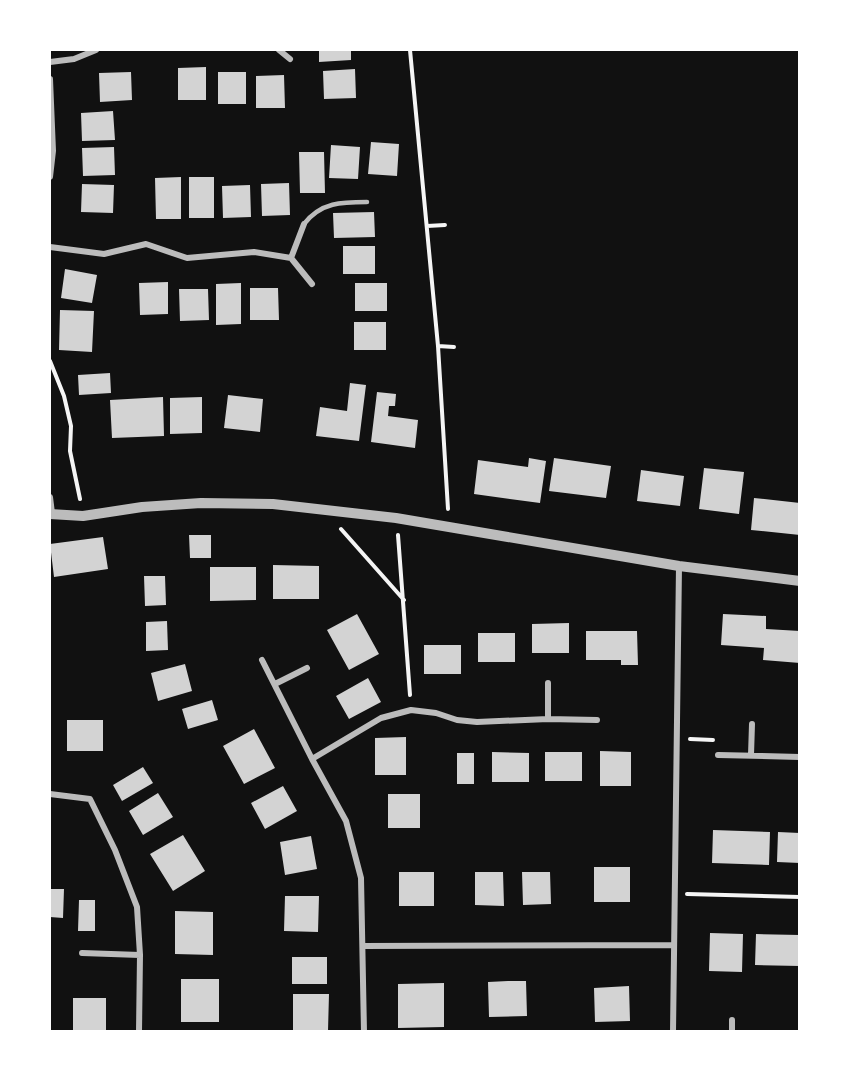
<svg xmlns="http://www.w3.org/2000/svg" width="849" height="1081" font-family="'Source Sans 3',sans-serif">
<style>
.building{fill:#d3d3d3}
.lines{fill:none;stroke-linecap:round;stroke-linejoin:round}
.path{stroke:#f5f5f5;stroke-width:4}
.service{stroke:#bcbcbc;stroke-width:4.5}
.minor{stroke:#bcbcbc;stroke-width:6}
.tertiary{stroke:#bcbcbc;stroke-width:10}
</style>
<rect width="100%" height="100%" fill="#111"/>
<path class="building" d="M319 50H351V60L319 62Z
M206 67V100H178V68Z
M355 69 356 98 324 99 323 71Z
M131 72 132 100 100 102 99 73Z
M218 72H246V104H218Z
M284 75 285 108H256V76Z
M113 111 115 140 82 141 81 113Z
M371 142 399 144 397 176 368 174Z
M331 145 360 147 358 179 329 178Z
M114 147 115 175 83 176 82 148Z
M299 152H324L325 193H300Z
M181 177V219H156L155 178Z
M189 177H214V218H189Z
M289 183 290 215 262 216 261 184Z
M82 184 114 185 113 213 81 212Z
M250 185 251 217 223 218 222 186Z
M374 212 375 237 334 238 333 213Z
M343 246H375V274H343Z
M65 269 97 275 92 303 61 298Z
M168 282V314L140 315 139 283Z
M241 283V324L216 325V284Z
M355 283H387V311H355Z
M250 288H278L279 320H250Z
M179 289H208L209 320 180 321Z
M60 310 94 311 92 352 59 350Z
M354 322H386V350H354Z
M110 373 111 393 79 395 78 375Z
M350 383 366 385 359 441 316 436 320 407 347 411Z
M377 392 396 394 395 406H389L388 416 418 420 415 448 371 442Z
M228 395 263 399 260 432 224 428Z
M163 397 164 436 112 438 110 400Z
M202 397V433L170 434V398Z
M529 458 546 461 540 503 474 494 478 460 528 467Z
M554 458 611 466 606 498 549 491Z
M704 468 744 472 739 514 699 509Z
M641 470 684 476 680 506 637 501Z
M754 498 800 503V535L751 530Z
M189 535H211V558H190Z
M103 537 108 569 54 577 50 544Z
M273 565 319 566V599H273Z
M210 567H256V600L210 601Z
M144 576H165L166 605 145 606Z
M357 614 379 654 349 670 327 630Z
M723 614 766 616V629L800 631V663L763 660 764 648 721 645Z
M167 621 168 650 146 651V622Z
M569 623V653H532V624Z
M586 631H637L638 665H621V660H586Z
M478 633H515V662H478Z
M424 645H461V674H424Z
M185 664 192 691 158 701 151 673Z
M368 678 381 702 349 719 336 696Z
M212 700 218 720 188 729 182 709Z
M67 720H103V751H67Z
M254 729 275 768 244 784 223 746Z
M406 737V775H375V738Z
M600 751 631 752V786H600Z
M492 752 529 753V782H492Z
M545 752H582V781H545Z
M457 753H474V784H457Z
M143 767 153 783 122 801 113 785Z
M283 786 297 811 265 829 251 803Z
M158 793 173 817 143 835 129 811Z
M388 794H420V828H388Z
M713 830 770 832 769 865 712 863Z
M778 832 800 833V863L777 862Z
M183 835 205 871 173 891 150 854Z
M311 836 317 869 285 875 280 842Z
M594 867H630V902H594Z
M399 872H434V906H399Z
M475 872H503L504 906 475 905Z
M522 872H550L551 904 523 905Z
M50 889H64L63 918 50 917Z
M285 896H319L318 932 284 931Z
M79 900H95V931H78Z
M175 911 213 912V955L175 954Z
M710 933 743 934 742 972 709 971Z
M756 934 800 935V966L755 965Z
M292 957H327V984H292Z
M181 979H219V1022H181Z
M508 981H526L527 1016 489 1017 488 982Z
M444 983V1027L398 1028V984Z
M629 986 630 1021 595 1022 594 988Z
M293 994H329L328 1031H293Z
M73 998H106V1032H73Z"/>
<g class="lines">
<path class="path" d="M410 50 438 346 448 509
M427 226 445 225
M438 346 454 347
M50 361 64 396 71 426 70 451 80 499
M341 529 404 600
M398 535 410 695
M690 739 713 740
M687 894 800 897"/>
<path class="service" d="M304 224C321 202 342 202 367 202"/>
<path class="minor" d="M279 50 290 59
M50 62 74 59 96 50
M50 79 53 151 50 177
M50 247 104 254 146 244 187 258 254 252 291 258 304 224
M291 258 312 284
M50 497 52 513
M262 660 312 759 346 821 361 878 364 1032
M275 684 307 668
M548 719V683
M718 755 800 757
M751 755 752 724
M312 759 381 718 411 710 436 713 457 720 477 722 548 719 597 720
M50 794 90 799 115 850 137 907 140 955 139 1032
M363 946 674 945
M82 953 140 955
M673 1032 679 566
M732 1032V1020"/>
<path class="tertiary" d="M50 514 83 516 142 507 201 503 273 504 396 518 679 566 800 581"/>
</g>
<rect width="849" height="1081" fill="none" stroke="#ffffff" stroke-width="102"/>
</svg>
